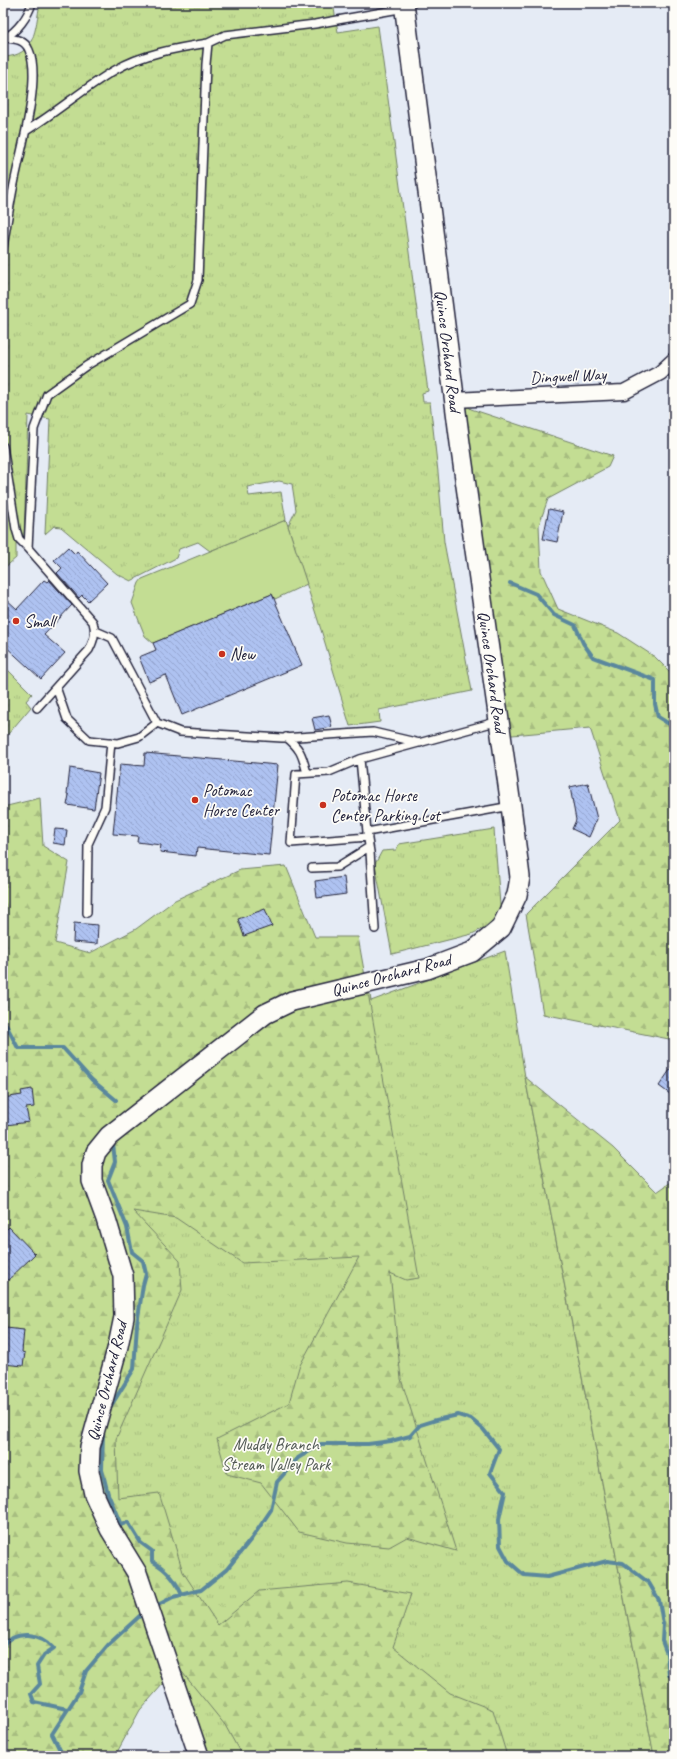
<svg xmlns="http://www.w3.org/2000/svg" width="677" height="1759" font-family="Caveat,sans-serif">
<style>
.grass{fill:url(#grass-tufts);stroke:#728067}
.forest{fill:url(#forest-firs);stroke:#728067}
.garden{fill:#c3dd93;stroke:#728067}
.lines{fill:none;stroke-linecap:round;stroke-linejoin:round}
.stream{stroke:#5a879d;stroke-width:4}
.building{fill:url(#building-back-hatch);stroke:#22223b}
.lane-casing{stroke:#22223b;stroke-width:10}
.street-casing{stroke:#22223b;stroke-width:17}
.secondary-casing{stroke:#22223b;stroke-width:22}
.lane{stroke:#fdfcf7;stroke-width:7}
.street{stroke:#fdfcf7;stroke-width:14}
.secondary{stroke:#fdfcf7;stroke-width:19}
.poi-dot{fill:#c8321e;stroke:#fdfcf7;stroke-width:1.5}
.labels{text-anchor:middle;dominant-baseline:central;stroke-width:3.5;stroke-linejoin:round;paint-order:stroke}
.street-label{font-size:17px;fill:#22223b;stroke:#fdfcf7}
.poi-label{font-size:17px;fill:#22223b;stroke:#fdfcf7;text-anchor:start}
.park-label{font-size:17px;fill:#525a55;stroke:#fdfcf7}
</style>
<defs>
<pattern id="grass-tufts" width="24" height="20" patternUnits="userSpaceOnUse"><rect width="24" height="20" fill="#c3dd93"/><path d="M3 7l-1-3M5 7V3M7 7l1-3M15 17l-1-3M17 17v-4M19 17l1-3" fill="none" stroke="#a7bd80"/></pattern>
<pattern id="forest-firs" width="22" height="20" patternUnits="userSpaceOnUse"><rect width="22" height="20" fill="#c3dd93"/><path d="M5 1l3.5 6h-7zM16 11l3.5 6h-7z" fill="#a7bd80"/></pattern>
<pattern id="building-back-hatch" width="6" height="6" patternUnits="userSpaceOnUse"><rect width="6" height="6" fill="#aec2f1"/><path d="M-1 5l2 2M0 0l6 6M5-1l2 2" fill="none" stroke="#95a6d0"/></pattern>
</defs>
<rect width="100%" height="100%" fill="#e5ebf5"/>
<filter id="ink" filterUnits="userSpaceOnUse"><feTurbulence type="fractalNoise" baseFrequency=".025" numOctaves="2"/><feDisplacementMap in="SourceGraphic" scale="8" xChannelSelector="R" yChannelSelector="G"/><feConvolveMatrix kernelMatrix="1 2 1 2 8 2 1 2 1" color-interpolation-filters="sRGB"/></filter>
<g filter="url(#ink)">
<path class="grass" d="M40 3H333L338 32 378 26 428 391 422 393 423 402H430L438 472 444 542 472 691 379 710 380 722 350 726 322 633 288 526 296 510 292 484 279 481 247 487 249 496 281 492 286 520 210 551 198 542 179 549 176 558 131 581 117 574 61 527 54 526 45 534 50 419 28 415 24 539 16 544V558L3 569V57C36 56 35 29 40 3Z
M3 665 32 694 26 701 31 707 3 740Z
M494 829 500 905C498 920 484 928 472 934L392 954 375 864 382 851 396 850 399 844Z
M505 951 525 1077 654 1756H204L111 1520 100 1154 369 988 371 1001Z"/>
<path class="forest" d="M454 394 471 409 613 456 608 467 548 499 539 525 541 571 558 609 618 633 655 657 674 676V1040L543 1014 526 914 620 820 590 728 501 736Z
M40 798 43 846 69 862 55 943 90 953 136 929 175 900 240 870 286 866 315 937H358L419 1278 406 1280 390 1273 401 1379 456 1551 407 1537 389 1547 347 1543 299 1532 261 1483 227 1474 217 1439 289 1403 299 1367 359 1257 242 1263 176 1218 133 1211 180 1261 182 1290 116 1439 118 1498 159 1493 183 1572 218 1625 259 1591 348 1583 411 1594 393 1647 450 1693 493 1710 507 1756H242L225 1725 178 1667 140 1710 115 1756H3V807Z
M525 1077 613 1148 657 1192 674 1180V1756H654Z"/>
<path class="garden" d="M286 520 307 584 275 599 272 594 153 643 145 636 132 603 139 583 142 579Z"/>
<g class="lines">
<path class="stream" d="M510 583 536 594 554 615 575 625 583 643 593 657 655 680V704L658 717 674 727
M3 1019 18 1048H63L92 1080 116 1100
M109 1409 134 1369 137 1324 143 1285 146 1274 143 1261 132 1252 127 1227 108 1180 115 1162 113 1144
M103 1432 102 1470 108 1494 121 1525 128 1522 141 1543 152 1551V1561C167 1570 175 1579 182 1595
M154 1607 173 1597 201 1590 227 1569 252 1538 271 1510 277 1482 298 1458 321 1444H368L391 1441 410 1436 420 1425 436 1420 458 1415 471 1419 483 1429 499 1449 490 1473 505 1492 499 1519 500 1546 508 1561 524 1575 547 1577 607 1561 623 1563 649 1583 659 1600 663 1624 662 1641 667 1654 669 1675 674 1679
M3 1646C16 1629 41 1633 54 1648L44 1655 37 1666 40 1684 31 1694 34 1702 67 1709
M63 1756 52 1734 79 1692 86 1671 108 1645 144 1612"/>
</g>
<path class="building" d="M549 509 563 512 557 542 543 539Z
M68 547 75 554 77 551 107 583 88 601 82 595 79 598 57 573 62 568 54 560Z
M44 580 47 582 49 580 72 605 44 635 65 653 41 679 3 644V596L17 609Z
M272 594 302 665 182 715 166 675 149 682 139 657 156 650 153 643Z
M329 715 332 727 315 730 312 718Z
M145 753 278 765 269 855 197 848 196 856 160 852 161 845 137 842 138 836 113 834 120 764 144 766Z
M70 768 99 773 94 809 67 805 69 795 67 794Z
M588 783 597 819 589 837 572 829 576 820 570 787Z
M55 829 67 830 65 845 53 843Z
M344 877 346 894 317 898 315 881Z
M265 909 272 926 244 936 238 919Z
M74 923 98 925 97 944 73 942Z
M674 1064V1097L659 1086Z
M32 1089 34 1107 26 1108 29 1122 6 1125 3 1113V1098L22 1095 21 1091Z
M9 1227 35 1254 3 1285V1233Z
M6 1328 24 1330 22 1352 25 1353 23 1366 3 1364Z"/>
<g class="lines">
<defs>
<path id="lane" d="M5 38C17 31 28 17 32 3
M26 131C57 112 84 88 115 70 142 54 177 48 208 43
M3 248C7 222 11 196 17 170 23 142 41 76 29 50 25 40 16 39 6 38
M3 446 16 529 19 539 28 548
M96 631 112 638 157 723 180 732 282 738 373 732 420 743
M56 687 67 719 89 740 118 743 139 737 157 723
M37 708 89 650C94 640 96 633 93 622L28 548 34 429 47 394 86 366 190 304 198 280 206 64 208 43 225 35 315 24 405 8
M499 721 360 759 367 832 511 806
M286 737C301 749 302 755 307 773
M360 759 329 772 296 774 291 843 368 837
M367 833 370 852 375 929
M312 868 337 867 369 847
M87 913 88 844 105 807 111 742"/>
<path id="street" d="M454 400 624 392 660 373 674 360"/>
<path id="secondary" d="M199 1756 137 1573 110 1529 94 1494 89 1471 90 1447 118 1346 124 1317 123 1276 106 1219 92 1181V1165L96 1152 109 1136 265 1014 292 1001 427 969 472 952 501 928 517 895 520 877 511 806 460 443 404 3"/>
</defs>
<use href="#lane" class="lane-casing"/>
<use href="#street" class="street-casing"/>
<use href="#secondary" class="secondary-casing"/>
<use href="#lane" class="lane"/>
<use href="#street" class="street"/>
<use href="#secondary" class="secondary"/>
</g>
</g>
<g class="poi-dot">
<circle cx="16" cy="621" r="4"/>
<circle cx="222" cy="654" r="4"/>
<circle cx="195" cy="800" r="4"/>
<circle cx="323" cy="805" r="4"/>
</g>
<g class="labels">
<g class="street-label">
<text transform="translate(448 351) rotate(83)">Quince Orchard Road</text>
<text transform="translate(568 376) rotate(-3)">Dingwell Way</text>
<text transform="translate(492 672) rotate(82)">Quince Orchard Road</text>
<text transform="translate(391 975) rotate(-15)">Quince Orchard Road</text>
<text transform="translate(107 1381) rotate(-76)">Quince Orchard Road</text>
</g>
<g class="poi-label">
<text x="24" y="621">Small</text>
<text x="230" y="654">New</text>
<text x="203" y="790">Potomac<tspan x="203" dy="20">Horse Center</tspan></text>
<text x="331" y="795">Potomac Horse<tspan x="331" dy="20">Center Parking Lot</tspan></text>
</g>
<g class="park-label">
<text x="276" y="1444">Muddy Branch<tspan x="276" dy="20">Stream Valley Park</tspan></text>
</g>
</g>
<rect width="677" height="1759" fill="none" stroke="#fdfcf7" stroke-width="16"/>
<rect x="8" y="8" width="661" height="1743" fill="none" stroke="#22223b" stroke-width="1.5" filter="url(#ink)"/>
</svg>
